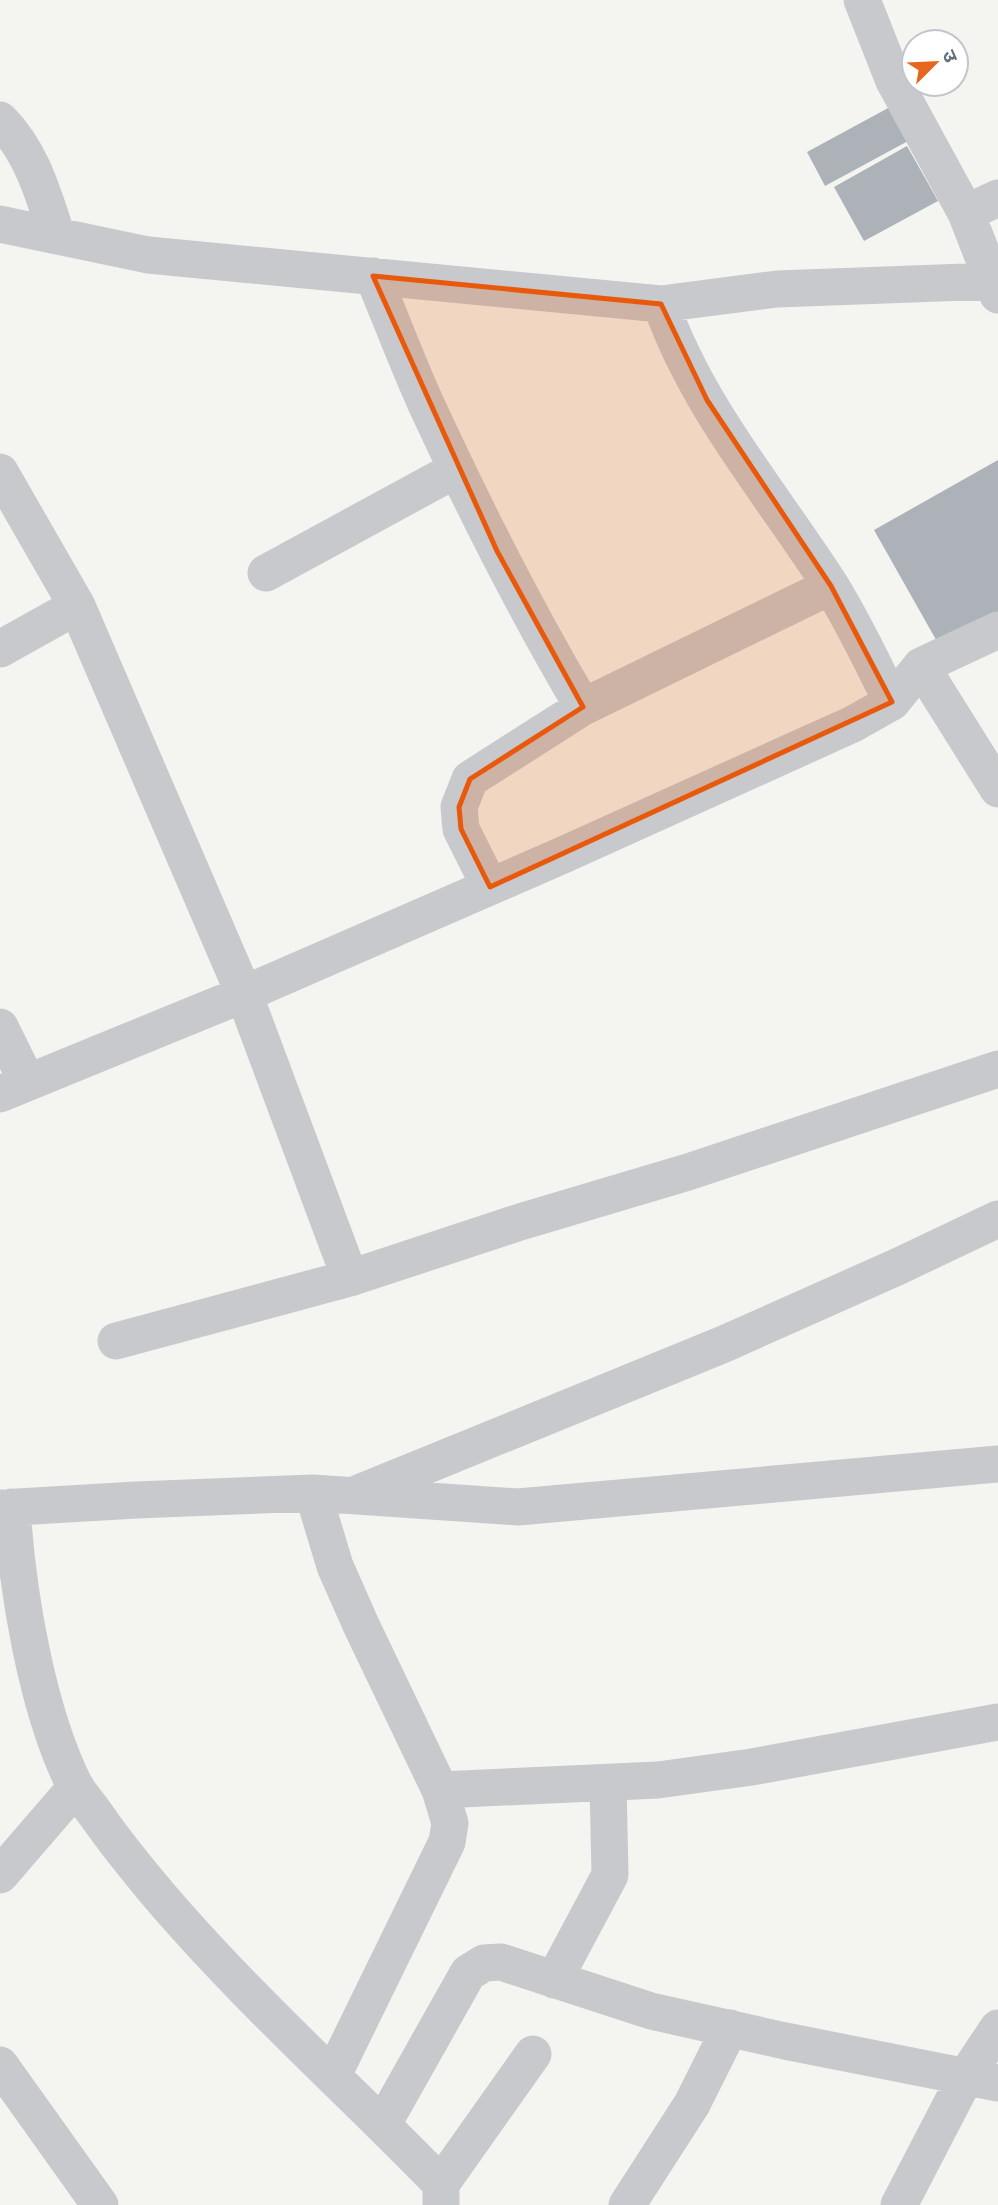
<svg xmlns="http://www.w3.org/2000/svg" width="998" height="2205" font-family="'DejaVu Sans','Noto Sans Devanagari',sans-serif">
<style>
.building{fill:#adb2b9}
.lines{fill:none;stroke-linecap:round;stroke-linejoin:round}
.street{stroke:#c7c9cd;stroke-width:37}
.marked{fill:#e8590c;fill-opacity:0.2;stroke:#e8590c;stroke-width:5;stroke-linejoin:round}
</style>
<rect width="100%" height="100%" fill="#f4f5f0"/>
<path class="building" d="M890 107 908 141 825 186 807 152Z
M907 146 938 201 864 241 834 187Z
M998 460V612L939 645 874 530Z"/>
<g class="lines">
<path class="street" d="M862 0 894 81 966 213 998 295
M0 120C32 152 43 194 57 236
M966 213 998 198
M0 224 148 255 661 304
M373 276C391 319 407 362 426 404 474 508 525 609 583 707
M0 472 77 606 244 994 350 1278
M266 573 457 469
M0 649 77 606
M921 666 998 789
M892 702C872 662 853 621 829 583 771 493 697 407 661 304L777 289 993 281
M490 887 461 829 459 807 470 779 583 707 831 586
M0 1027 27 1082
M0 1094 244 994 563 855 853 724 892 702 921 666 998 630
M116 1341 350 1278 520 1222 688 1172 998 1069
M313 1493 335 1566 361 1625 440 1790 450 1823 447 1842 333 2075
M359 1493 724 1344 899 1266 998 1219
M12 1507C17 1591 37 1711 75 1786 81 1796 90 1806 97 1816 114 1841 133 1864 152 1887 241 1993 345 2085 441 2184
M0 1508 136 1500 313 1493 518 1507 998 1464
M440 1790 658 1780 752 1767 998 1722
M0 1875 76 1787
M554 1980 610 1875 608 1783
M0 2065 100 2205
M383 2124 468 1973 484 1963 501 1962 651 2011 785 2041 998 2083
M441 2205V2184L533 2054
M627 2205 692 2104 730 2028
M899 2205 966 2076 998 2028"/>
</g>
<path class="marked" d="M373 276 661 304 707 400 831 586 892 702 490 887 461 829 459 807 470 779 583 707 497 551Z"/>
<g transform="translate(935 63) rotate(66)"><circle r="33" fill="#ffffff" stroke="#c1c6cd" stroke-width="2"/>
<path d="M0-5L12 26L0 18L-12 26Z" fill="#e7661e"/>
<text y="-10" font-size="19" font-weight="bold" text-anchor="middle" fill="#637082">उ</text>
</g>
</svg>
